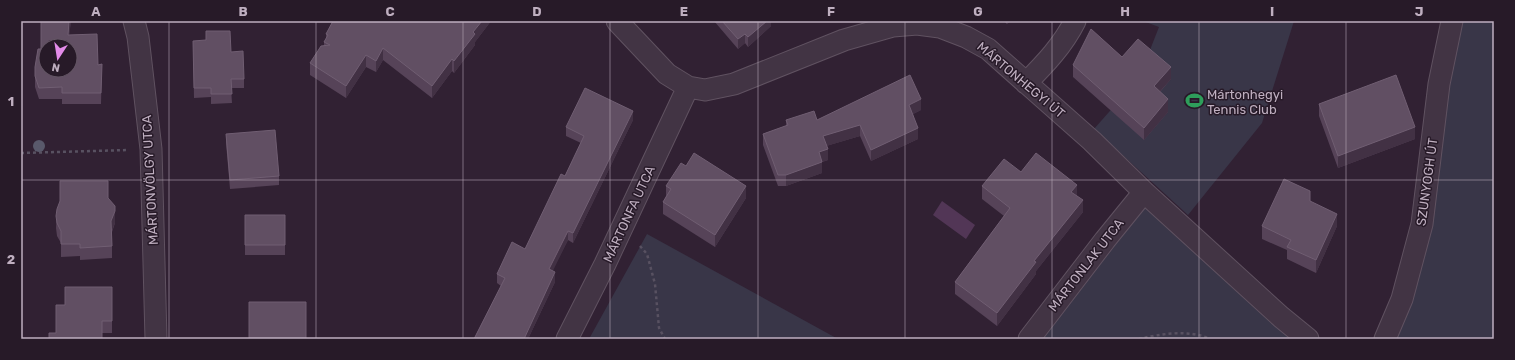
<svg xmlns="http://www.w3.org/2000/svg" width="1515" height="360" font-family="Rubik,sans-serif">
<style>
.green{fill:#393648}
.water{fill:#523656}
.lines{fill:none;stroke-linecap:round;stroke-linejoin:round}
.minor-casing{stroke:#605261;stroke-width:23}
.path{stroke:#585161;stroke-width:2.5;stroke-dasharray:3 3;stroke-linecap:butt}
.minor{stroke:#423444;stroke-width:21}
.tree{fill:#59596b}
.wall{fill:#564358}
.shaded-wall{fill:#423144}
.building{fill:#614f63;stroke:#705e72;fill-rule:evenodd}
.grid{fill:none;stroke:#bfafc0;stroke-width:1;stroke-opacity:0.55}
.labels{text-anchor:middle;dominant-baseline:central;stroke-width:3;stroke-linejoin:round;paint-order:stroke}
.street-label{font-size:13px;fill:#bfafc0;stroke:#271a28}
.poi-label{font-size:13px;fill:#bfafc0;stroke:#271a28;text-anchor:start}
.neatline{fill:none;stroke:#bfafc0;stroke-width:1.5}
.grid-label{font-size:13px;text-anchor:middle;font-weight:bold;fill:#bfafc0}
</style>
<rect width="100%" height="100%" fill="#312133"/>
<path class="green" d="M1143 21H1294L1262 123 1188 215 1094 129 1139 78 1159 27Z
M1452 21H1494V339H1385L1402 299Z
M1144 192 1308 339H1029Z
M647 234 838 339H589Z"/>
<path class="water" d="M942 201 975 225 966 239 933 215Z"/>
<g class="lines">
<defs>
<path id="minor" d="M134 21 138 37 151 149 156 339
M617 21 667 74 688 87 705 90 734 84 844 40 893 26 917 24 940 27 966 37 988 49 1092 141 1144 192 1281 317 1308 339
M1026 83C1045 64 1063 45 1075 21
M567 339 605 264 688 87
M1029 339 1105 240 1144 192
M1385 339 1402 299 1422 224 1439 84 1452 21"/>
</defs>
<use href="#minor" class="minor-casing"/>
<path class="path" d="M21 153 128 150
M640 246 647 254 655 284 659 328 665 339
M1139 339C1160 334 1189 329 1210 339"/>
<use href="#minor" class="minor"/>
</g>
<circle class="tree" cx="39" cy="146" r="6"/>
<path class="wall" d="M41 21H71L69 35 98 65 102 64 101 104H62V99H39L35 87V67L41 49Z
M333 21H491L475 42V45L454 73 452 71 432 98 383 60 376 72 366 67 346 98 310 75V63L324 46V42L326 39V34Z
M714 21H771V26L748 47 745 43 738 49Z
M1004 21H1010L1007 24Z
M193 41 231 52 244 79V88H231L232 103 211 104V97L194 98Z
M1122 57 1171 79 1160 92 1168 112 1144 140 1073 77V65Z
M1319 104 1415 139 1338 168 1319 116Z
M921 110 913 114 918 139 871 161 860 136 826 146 828 160 822 162V173L786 186H778L763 145V134L786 126V120H817Z
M633 120 573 243 568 240 552 271 555 282 528 339H474L501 286 497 283V274L525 249 565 176 581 143 566 136V127Z
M226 134 279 176V185L230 189 226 143Z
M686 166 746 198 715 247 663 214V202L666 196V186Z
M1021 172 1077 196 1083 212 1036 271V274L997 326 955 294V282L1004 216 982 199V186Z
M108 198 115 223 112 232V258L80 260V256L61 257V243L57 236 56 228 57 209Z
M1310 201 1337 226 1316 273 1287 259V250L1262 239V226Z
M245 215H285V255H245Z
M112 287V333H56L65 305Z"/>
<path class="shaded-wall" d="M69 21H71L68 46V35Z
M482 21H491L475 42V45L454 73V61L473 32Z
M767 21H771V26L748 47V37Z
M1007 21H1010L1007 24Z
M745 34V43L738 49V39Z
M383 48V60L376 72V61Z
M366 55V67L346 98V86Z
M452 59V71L432 98V86Z
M1171 67V79L1154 98V86Z
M921 99V110L909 116V105Z
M1168 99V112L1144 140V128Z
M633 111V120L573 243V233Z
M860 125V136L823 147V136Z
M1415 127V139L1338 168V156Z
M918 128V139L871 161V150Z
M828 149V160L819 163V152Z
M822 162V173L786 186V175Z
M1077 185V197L1071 192Z
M746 186V198L715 247V235Z
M1083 200V212L1036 271V274L997 326V313L1034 261Z
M115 211V223L111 233V221Z
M1337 214V226L1316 273V260Z
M568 231V240L549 279V269Z
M555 272V282L528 339H524Z"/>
<path class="building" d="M41 21H69L68 35 97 34 98 65 102 64 101 93H62V87L39 88 35 76V67L38 49H41ZM46 46H70V70H46Z
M333 21H482L473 32 475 34 454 61 452 59 432 86 383 48 376 61 366 55 346 86 310 63 321 46 330 45 324 42 328 35 326 34Z
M722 21H767L748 37 745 34 738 39Z
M1091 29 1122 57 1138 39 1171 67 1154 86 1168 99 1144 128 1073 65Z
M206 31H230L231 52 243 51 244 79H231L232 94H211V88H194L193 41 206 40Z
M910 75 921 99 909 105 918 128 871 150 860 125 823 136 828 149 819 152 822 162 786 175H778L763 134 788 125 786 120 814 111 817 120Z
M1396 75 1415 127 1338 156 1319 104Z
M585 88 633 111 573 233 568 231 549 269 555 272 530 326 524 339H474L505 278 497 274 512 242 525 249 561 174 565 176 584 136 566 127Z
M275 130 279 176 230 180 226 134Z
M694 153 746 186 715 235 663 202 671 189 666 186 681 163 686 166Z
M1036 153 1077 185 1071 192 1083 200 1034 261 1036 262 997 313 955 282 1010 208 982 186 1004 159 1021 172Z
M1284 179 1310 191V201L1337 214 1316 260 1287 247 1291 240 1262 226Z
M60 181H108V198L115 206V211L111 221 112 246 80 248V244H61V231L57 223 56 216 57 209 60 201Z
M245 215H285V245H245Z
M65 287H112V321H102V339H49V333H56V305H65Z
M249 302H306V339H249Z"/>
<path class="grid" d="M169 21V339M316 21V339M463 21V339M610 21V339M758 21V339M905 21V339M1052 21V339M1199 21V339M1346 21V339M21 180H1494"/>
<defs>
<symbol id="stadium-bare" viewBox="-9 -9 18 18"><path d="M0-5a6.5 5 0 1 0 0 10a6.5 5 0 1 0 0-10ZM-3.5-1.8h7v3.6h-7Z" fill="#2e9e5b" stroke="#271a28" stroke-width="2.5" paint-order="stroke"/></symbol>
</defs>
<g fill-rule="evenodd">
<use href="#stadium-bare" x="1182" y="88" width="25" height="25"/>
</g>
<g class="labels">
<g class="street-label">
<text transform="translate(1021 80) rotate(40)">MÁRTONHEGYI ÚT</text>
<text transform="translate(150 180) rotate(-93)">MÁRTONVÖLGY UTCA</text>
<text transform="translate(1427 182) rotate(-82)">SZUNYOGH ÚT</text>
<text transform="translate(629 214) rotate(-65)">MÁRTONFA UTCA</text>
<text transform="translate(1086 265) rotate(-52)">MÁRTONLAK UTCA</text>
</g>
<g class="poi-label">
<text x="1207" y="94">Mártonhegyi<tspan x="1207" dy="15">Tennis Club</tspan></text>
</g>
</g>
<rect width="1515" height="360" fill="none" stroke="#271a28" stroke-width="44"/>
<g transform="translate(58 58) rotate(192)"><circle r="19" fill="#271a28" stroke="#645665"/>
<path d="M0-3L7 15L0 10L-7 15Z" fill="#e38be9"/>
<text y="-6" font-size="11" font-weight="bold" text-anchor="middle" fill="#bfafc0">N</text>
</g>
<rect x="22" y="22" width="1471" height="316" class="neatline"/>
<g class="grid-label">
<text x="96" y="16">A</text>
<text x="243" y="16">B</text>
<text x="390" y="16">C</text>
<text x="537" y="16">D</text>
<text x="684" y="16">E</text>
<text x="831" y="16">F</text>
<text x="978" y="16">G</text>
<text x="1125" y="16">H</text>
<text x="1272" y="16">I</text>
<text x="1419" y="16">J</text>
<text x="11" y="106">1</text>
<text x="11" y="264">2</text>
</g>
</svg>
